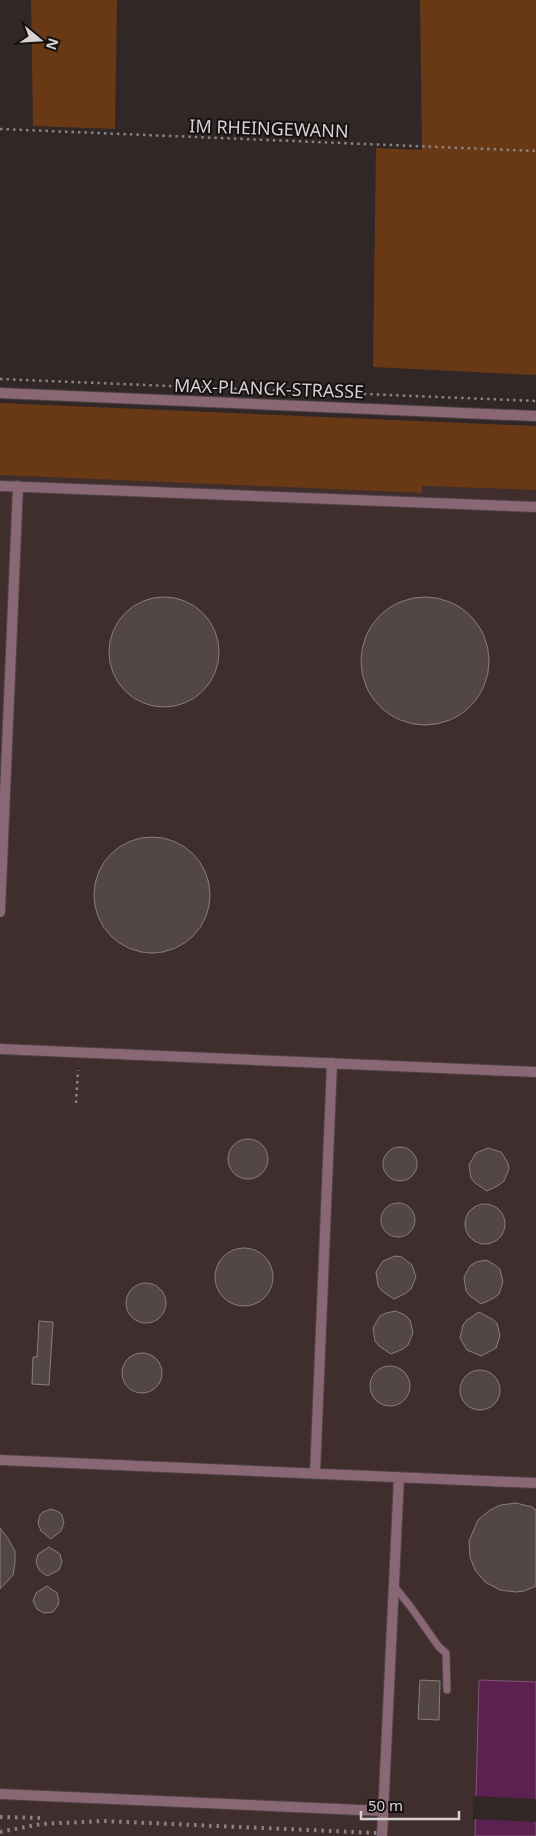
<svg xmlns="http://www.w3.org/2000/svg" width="536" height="1836" font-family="'Noto Sans',sans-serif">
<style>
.built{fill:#402e2f}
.green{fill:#693916}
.water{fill:#5c2151;stroke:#815677}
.pier{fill:#322727}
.building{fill:#524744;stroke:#8a7d7a}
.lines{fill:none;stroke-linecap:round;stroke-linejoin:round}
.service-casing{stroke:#4d4242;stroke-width:9}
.minor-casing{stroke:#4d4242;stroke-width:12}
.path{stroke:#8b8282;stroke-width:2.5;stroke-dasharray:2.5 4;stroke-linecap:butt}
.service{stroke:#8a6774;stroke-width:7}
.minor{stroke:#8a6774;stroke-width:10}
.rail{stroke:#8b8282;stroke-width:4;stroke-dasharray:2.5 5;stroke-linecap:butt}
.labels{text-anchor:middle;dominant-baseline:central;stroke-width:4;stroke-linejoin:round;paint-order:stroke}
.street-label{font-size:18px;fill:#d8d1d1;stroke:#161111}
</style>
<rect width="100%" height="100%" fill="#322727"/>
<path class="built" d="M0 475 421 493 422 486 536 490V1682L479 1680 475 1836H0Z"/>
<path class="green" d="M31 0H117L115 129 33 126Z
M420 0H536V375L373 367 376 148 422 150Z
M0 403 536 426V490L422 486V493L0 475Z"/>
<path class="water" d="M479 1680 536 1682V1836H475Z"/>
<path class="pier" d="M474 1796 536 1799V1822L473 1819Z"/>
<path class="building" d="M109 652a55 55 0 1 1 110 0a55 55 0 1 1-110 0Z
M361 661a64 64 0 1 1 128 0a64 64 0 1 1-128 0Z
M94 895a58 58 0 1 1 116 0a58 58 0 1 1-116 0Z
M228 1159a20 20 0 1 1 40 0a20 20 0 1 1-40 0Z
M383 1164a17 17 0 1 1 34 0a17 17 0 1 1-34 0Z
M488 1148 501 1152 508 1163 509 1169 504 1181 499 1185 487 1191 475 1183 471 1178 469 1165 476 1153Z
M381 1220a17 17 0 1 1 34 0a17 17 0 1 1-34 0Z
M465 1224a20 20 0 1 1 40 0a20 20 0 1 1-40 0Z
M215 1277a29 29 0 1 1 58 0a29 29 0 1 1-58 0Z
M395 1256 402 1257 412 1265 416 1277 411 1289 406 1293 394 1299 382 1291 378 1286 376 1272 383 1261Z
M486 1260 495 1265 500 1269 503 1282 499 1294 494 1298 481 1304 470 1296 466 1291 464 1277 470 1266 476 1262Z
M126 1303a20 20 0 1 1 40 0a20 20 0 1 1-40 0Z
M396 1311 405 1315 410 1320 413 1333 408 1345 403 1349 391 1354 379 1346 375 1341 373 1328 380 1316 386 1313Z
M479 1312 492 1319 497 1323 500 1336 496 1348 481 1356 467 1350 460 1338 463 1325 467 1320Z
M39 1321 53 1322 49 1385 32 1384 33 1357H37Z
M122 1373a20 20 0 1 1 40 0a20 20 0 1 1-40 0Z
M370 1386a20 20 0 1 1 40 0a20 20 0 1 1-40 0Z
M460 1390a20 20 0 1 1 40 0a20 20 0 1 1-40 0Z
M516 1503 532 1507 536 1510V1586L524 1591 516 1592 500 1590 485 1582 475 1570 470 1557 469 1541 478 1520 490 1510 501 1505Z
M51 1509 59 1512 62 1515 64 1523 61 1531 51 1539 41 1531 38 1523 40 1515 43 1512Z
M0 1528 9 1540 15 1551V1563L13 1575 0 1589Z
M49 1547 60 1554 62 1562 59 1570 47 1576 39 1570 36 1562 38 1554Z
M47 1586 57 1593 59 1601 58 1605 53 1612 44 1613 37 1609 33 1601 36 1593Z
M420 1680 440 1681 439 1720 418 1719Z"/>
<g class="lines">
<defs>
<path id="service" d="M394 1586 410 1606 439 1647 446 1653 447 1690"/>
<path id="minor" d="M0 393 536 416
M0 486 536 507
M0 912 18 486
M0 1049 536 1072
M0 1460 536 1483
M315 1474 332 1063
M0 1794 383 1811
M382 1836 399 1477"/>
</defs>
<use href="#service" class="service-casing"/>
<use href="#minor" class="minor-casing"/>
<path class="path" d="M0 129 536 151
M0 379 536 401
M76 1103 78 1070"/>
<use href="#service" class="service"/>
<use href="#minor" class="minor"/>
<path class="rail" d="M0 1817 43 1818
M0 1832 41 1824 103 1821 377 1833"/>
</g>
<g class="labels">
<g class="street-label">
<text transform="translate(269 128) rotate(2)">IM RHEINGEWANN</text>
<text transform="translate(269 388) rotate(2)">MAX-PLANCK-STRASSE</text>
</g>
</g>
<g transform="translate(40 40) rotate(108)" stroke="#161111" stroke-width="4" paint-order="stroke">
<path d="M0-4L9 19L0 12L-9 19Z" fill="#d8d1d1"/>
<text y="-8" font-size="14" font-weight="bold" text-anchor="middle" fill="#d8d1d1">N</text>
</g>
<path d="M361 1811v8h98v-8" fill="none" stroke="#d8d1d1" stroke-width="2.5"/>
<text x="368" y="1811" font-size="15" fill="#d8d1d1" stroke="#161111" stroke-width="4" paint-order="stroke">50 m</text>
</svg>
